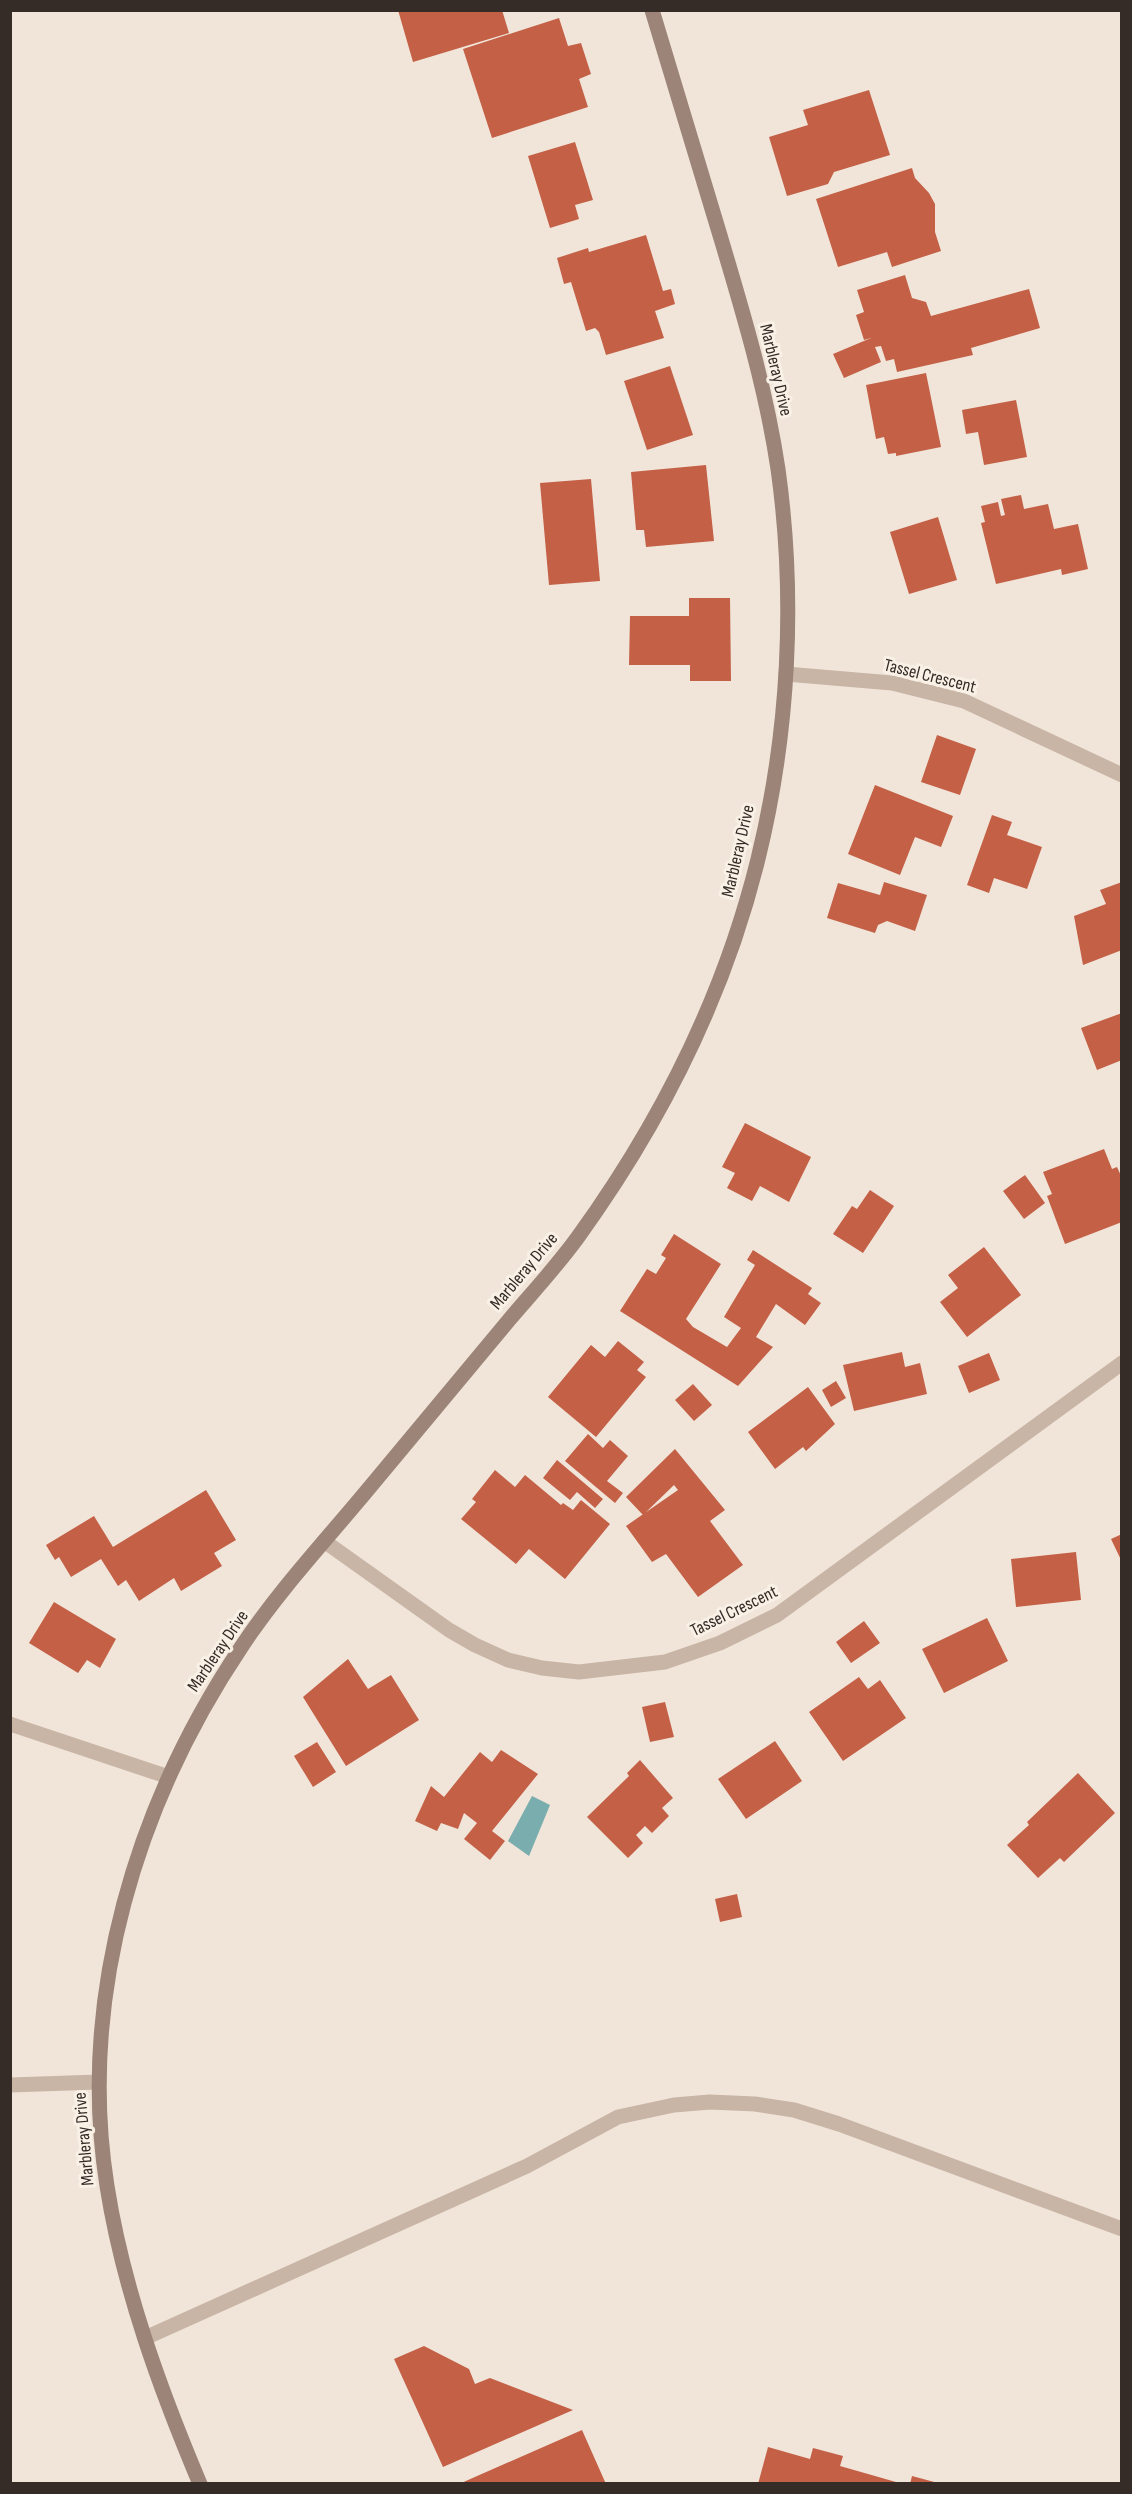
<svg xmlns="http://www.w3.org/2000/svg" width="1132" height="2494" font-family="'Sofia Sans Condensed',sans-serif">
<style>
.water{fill:#7aadad}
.building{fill:#c36046}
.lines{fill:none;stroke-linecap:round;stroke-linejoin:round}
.lane{stroke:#c8b5a6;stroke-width:15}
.street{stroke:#c8b5a6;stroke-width:15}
.secondary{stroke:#9c8478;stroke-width:15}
.labels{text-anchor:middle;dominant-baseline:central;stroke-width:6;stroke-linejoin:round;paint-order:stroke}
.street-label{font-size:18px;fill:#352b27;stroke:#f9f0e6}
</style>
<rect width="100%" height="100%" fill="#f1e5da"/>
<path class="water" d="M532 1796 550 1805 529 1856 508 1841Z"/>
<path class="building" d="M398 10H502L509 33 413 62Z
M559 18 568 46 581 43 591 74 579 79 588 107 492 138 463 49Z
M869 90 890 155 834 172 828 184 787 196 769 137 808 125 803 110Z
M575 142 593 200 575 205 579 219 550 228 528 156Z
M912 168 915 178 929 193 935 204V232L941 251 892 267 887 252 838 267 816 199Z
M646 235 663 291 671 289 675 304 655 311 664 338 606 355 599 332 595 328 586 331 571 282 564 284 557 258 588 248 589 252Z
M905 275 912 298 926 302 931 316 1029 289 1040 328 971 348 973 355 897 372 894 359 886 361 881 346 875 347 881 362 844 378 833 354 871 338 864 340 856 315 864 312 857 290Z
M670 366 693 435 647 450 624 381Z
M926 373 941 447 896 456V453L888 454 884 437 876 439 866 385Z
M1016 400 1027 457 984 465 978 432 966 434 962 410Z
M706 465 714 541 646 547 644 530H636L631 472Z
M591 479 600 581 549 585 540 483Z
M1021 495 1024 509 1048 504 1054 529 1078 524 1088 569 1062 575 1061 569 996 584 981 523 985 522 981 506 998 502 1001 516 1005 515 1001 499Z
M938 517 957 580 909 594 890 532Z
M689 598H730L731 681H690V665H629L630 616H689Z
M937 735 976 749 960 795 921 782Z
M875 785 953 816 941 847 915 837 900 875 848 854Z
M992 815 1012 822 1007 835 1042 847 1027 889 994 878 989 893 967 885Z
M884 882 927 895 915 931 887 921 878 925 875 933 827 918 838 883 880 895Z
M1122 882V950L1083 965 1074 916 1106 904 1100 890Z
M1122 1013V1060L1097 1070 1081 1028Z
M745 1123 811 1157 789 1202 760 1186 752 1201 727 1188 735 1173 722 1167Z
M1104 1149 1112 1169 1117 1167 1122 1178V1222L1065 1244 1047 1196 1052 1194 1043 1172Z
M1025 1175 1045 1203 1024 1219 1003 1191Z
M870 1190 894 1206 863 1253 833 1234 852 1206 857 1209Z
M674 1234 721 1264 686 1319 693 1327 727 1347 741 1328 724 1317 755 1265 747 1260 753 1250 812 1288 808 1294 821 1303 805 1325 776 1304 756 1337 773 1347 738 1386 620 1311 647 1269 656 1274 666 1258 661 1255Z
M984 1247 1021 1295 967 1337 940 1302 958 1288 948 1275Z
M618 1341 644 1362 637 1370 646 1377 596 1437 548 1397 591 1345 605 1357Z
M902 1352 905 1367 920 1363 927 1394 854 1411 843 1365Z
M989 1353 1000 1380 969 1393 958 1366Z
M836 1381 846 1398 831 1407 822 1390Z
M693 1384 712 1405 694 1421 675 1400Z
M808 1387 835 1424 806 1451 803 1447 775 1469 748 1432Z
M588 1434 603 1448 610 1440 628 1456 607 1481 623 1493 615 1503 565 1461Z
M675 1449 725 1510 710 1521 743 1565 698 1597 666 1554 652 1562 626 1526 678 1490 674 1485 643 1515 626 1497Z
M557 1460 603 1499 595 1508 577 1492 570 1500 543 1478Z
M495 1470 515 1487 525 1475 561 1505 563 1503 573 1510 581 1500 610 1524 565 1579 529 1549 516 1564 461 1519 476 1502 472 1499Z
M206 1490 236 1540 214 1553 222 1566 181 1591 174 1578 139 1601 126 1580 118 1586 101 1559 71 1577 59 1557 55 1560 46 1545 94 1516 113 1547Z
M1122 1534V1562L1111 1539Z
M1076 1552 1081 1600 1016 1607 1011 1559Z
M54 1602 116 1639 100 1668 87 1660 78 1673 29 1643Z
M987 1618 1008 1661 944 1693 922 1649Z
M864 1621 880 1643 851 1663 836 1642Z
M348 1659 368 1689 391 1675 419 1720 346 1766 303 1697Z
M859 1677 868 1689 880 1680 906 1718 843 1761 809 1712Z
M665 1702 674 1737 650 1742 642 1707Z
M775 1741 802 1781 746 1819 718 1779Z
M317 1742 336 1772 313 1787 294 1756Z
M501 1750 538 1774 492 1831 505 1841 490 1860 464 1839 477 1823 464 1813 458 1829 441 1823 437 1831 415 1821 431 1786 444 1797 480 1752 492 1762Z
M640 1760 673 1798 662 1808 669 1816 652 1833 645 1826 636 1835 643 1843 628 1858 587 1817 629 1776 627 1773Z
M1078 1773 1115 1813 1064 1862 1060 1858 1038 1878 1007 1845 1029 1825 1027 1822Z
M737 1894 742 1917 720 1922 715 1899Z
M424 2346 469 2369 475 2384 490 2378 573 2410 443 2467 394 2359Z
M582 2430 606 2484H459Z
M768 2447 810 2459 813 2448 843 2456 840 2466 903 2484H758Z
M912 2476 938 2483V2484H910Z"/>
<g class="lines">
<path class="lane" d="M10 1724 169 1777
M10 2085 99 2082
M145 2338 527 2166 618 2117 674 2105 710 2102 755 2104 794 2110 839 2124 1122 2229"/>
<path class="street" d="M786 674 892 683 964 701 1122 775
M324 1541 449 1630 475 1645 508 1660 542 1668 579 1672 665 1662 720 1643 777 1615 1122 1363"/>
<path class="secondary" d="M200 2484C160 2389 123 2288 107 2186 77 1997 137 1802 242 1646 279 1590 327 1539 370 1487 416 1432 462 1376 509 1320 532 1293 557 1266 578 1237 661 1122 724 997 758 859 789 733 796 598 778 469 766 388 742 309 719 232 697 158 674 84 652 10"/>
</g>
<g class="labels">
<g class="street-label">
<text transform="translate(776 370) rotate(77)">Marbleray Drive</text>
<text transform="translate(930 676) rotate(14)">Tassel Crescent</text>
<text transform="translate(738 851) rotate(-77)">Marbleray Drive</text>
<text transform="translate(524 1271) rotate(-50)">Marbleray Drive</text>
<text transform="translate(734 1611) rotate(-26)">Tassel Crescent</text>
<text transform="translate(218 1651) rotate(-56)">Marbleray Drive</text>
<text transform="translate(84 2139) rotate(-95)">Marbleray Drive</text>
</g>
</g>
<rect width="1132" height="2494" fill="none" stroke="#352b27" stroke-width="24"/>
</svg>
